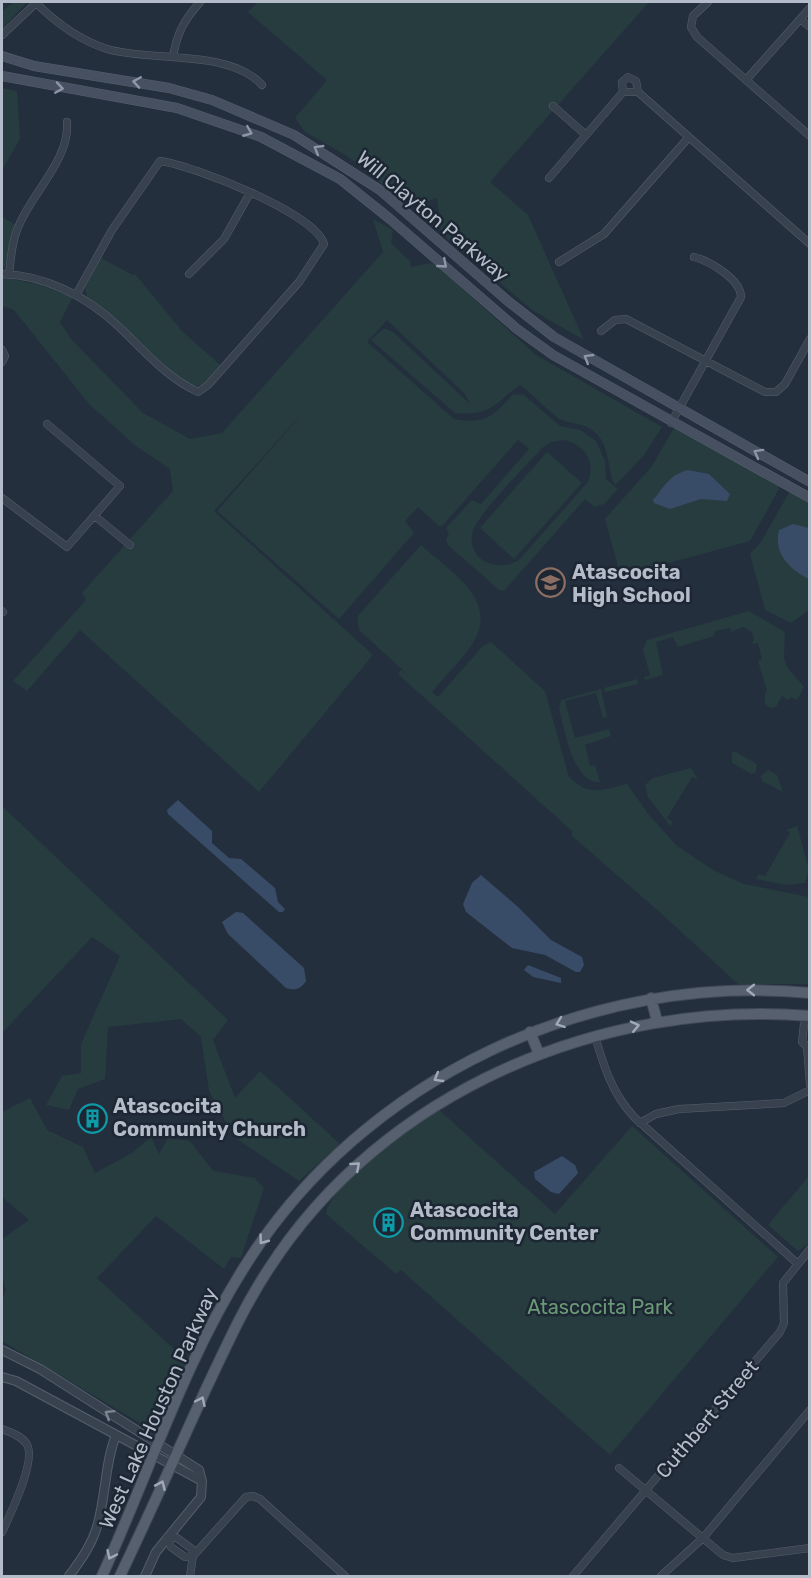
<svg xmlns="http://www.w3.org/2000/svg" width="811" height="1578" font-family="Rubik,sans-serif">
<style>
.green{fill:#263c3f;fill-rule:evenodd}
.water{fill:#394c67}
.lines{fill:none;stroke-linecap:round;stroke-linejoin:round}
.minor-casing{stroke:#565f6c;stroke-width:8}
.tertiary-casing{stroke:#565f6c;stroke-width:10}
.secondary-casing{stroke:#565f6c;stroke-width:10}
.primary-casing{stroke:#414a57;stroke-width:12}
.minor{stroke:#38414e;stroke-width:7}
.tertiary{stroke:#38414e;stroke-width:8}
.secondary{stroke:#465061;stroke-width:9}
.primary{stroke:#56606e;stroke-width:10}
.oneway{stroke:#8e96a5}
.oneway2{stroke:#a1aab7}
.oneway3{stroke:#7c8592}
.labels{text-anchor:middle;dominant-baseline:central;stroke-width:5;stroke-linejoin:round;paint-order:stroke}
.street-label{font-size:20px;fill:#b4bcc9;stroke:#1d2633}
.poi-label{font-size:20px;font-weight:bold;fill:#b4bcc9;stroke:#1d2633;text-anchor:start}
.park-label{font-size:20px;fill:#6b9a76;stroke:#1d2633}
</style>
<rect width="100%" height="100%" fill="#242f3e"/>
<path class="green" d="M14 2H27L2 29V11Z
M257 2H649L490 182 528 215 584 340 532 310 441 233 437 198 410 207 347 156 305 132 295 118 327 80 248 12Z
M2 88 17 91 20 139 2 170Z
M2 217 16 225 5 266 2 269Z
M373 219 393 230 391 243 411 262 410 267 431 263 436 265 536 355 662 427 644 455 616 485C609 482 610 451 600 438 590 424 579 425 564 421 553 417 532 393 520 385 494 403 494 416 455 413L371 340 384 328 393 332 470 404 465 394 387 320 367 342 454 419C486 424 493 417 513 394L524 395 560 426 580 430 596 441 605 461 606 479 618 489 604 504 594 507 585 499 504 591 499 590 448 545 446 539 449 534 446 528 472 500 481 504 529 449 518 440 443 525 439 526 418 507 405 521 414 533 339 619 217 511 310 405 214 511 373 655 259 792 80 630 27 691 13 681 86 600 82 593 173 491 170 469 136 446 89 404 14 310 2 306V277L41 285 73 297 60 322 71 339 143 413 190 439 222 433 383 252ZM564 440C585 445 596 461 588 482L519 560C499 573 468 562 472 534 476 515 527 465 542 448L551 442Z
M101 258 133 275 135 274 183 332 220 365C214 372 205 386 195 386 176 384 132 334 117 319 108 311 97 304 87 297L85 288Z
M674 428 778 485 779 489 750 541 624 575 620 574 605 519 652 466Z
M547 452 582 483 514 559 480 528Z
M790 491 809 502V610L791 623 765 610 750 554 761 542Z
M421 545C455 576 506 603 466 653 455 667 442 679 432 692L438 697 483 646 491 642 545 691 569 777C590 797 601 790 627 784L649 815 676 845 713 870 744 884 809 897 808 984H738L663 915 572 836V831L398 674 401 670 407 674 359 630 357 617Z
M749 611 785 632 784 658 787 667 804 687 797 700 791 697 788 700 782 696 776 707 771 708 765 704V693L767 691 758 661 762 659 758 643 752 644 754 640 752 632 743 627 731 632 730 628 715 631 714 636 678 647 673 637 656 642 663 675 645 680 644 677 650 675 643 650 647 640Z
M637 679 638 684 605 692 604 688Z
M601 689 607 717 603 718 596 693 565 701 575 738 609 729 611 736 585 745 590 766 595 765 600 782C573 784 565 730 559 709L561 700Z
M732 752H736L757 764 756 772 752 774 732 763Z
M691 768 698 779 692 777 667 818 673 822 670 826 648 797 645 785 653 778Z
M768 770 777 775 783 792 762 781 761 776Z
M2 806 228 1020 213 1040 235 1098 260 1071 340 1144 299 1181 234 1137 209 1091 201 1037 181 1019 108 1027 105 1079 78 1089 69 1110 46 1105 62 1076 81 1073V1044L120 956 92 937 2 1033Z
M797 826 809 869 805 883 786 885 756 879 759 874 765 876 790 833 786 830Z
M30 1098 47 1130 83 1147 95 1173 132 1153 151 1137 159 1154 168 1138 190 1141 213 1171 255 1178 264 1188 241 1258 231 1257 224 1269 156 1216 97 1278 187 1361 160 1430 150 1429 2 1341V1300L6 1290 2 1275V1239L29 1220 2 1197V1112Z
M439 1110 555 1214 632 1126 778 1257 610 1455 401 1270 396 1274 326 1214C329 1185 414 1127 439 1110Z
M809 1176V1243L798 1251 768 1225Z"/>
<path class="water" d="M688 470 709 474 730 494 727 501 701 499 670 509 654 503 653 500C665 486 669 475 688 470Z
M793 524 809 528V579C790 570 773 553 779 530Z
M178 800 212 831V843L229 858 241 859 275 888 278 902 285 909 283 912H279L168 814 167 810Z
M481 875 518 907 551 940 582 957 584 965 580 972H576L545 955 512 948 466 912 463 904 472 883Z
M236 912 243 913 304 968 306 981C301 989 295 991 286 988L228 934 222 922Z
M528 965 561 978V983L533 977 524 970Z
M562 1156 575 1165 578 1173 559 1194 551 1192 535 1179 534 1172Z"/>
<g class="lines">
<defs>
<path id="minor" d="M35 2C55 22 79 40 107 49 151 62 230 49 262 85
M708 2 693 16 691 27 697 37 810 136
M800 19 810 27
M2 35 36 3
M173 57C177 33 184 20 200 2
M746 80 810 8
M623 92 622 82 628 77 636 81 638 92
M638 92 810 244
M553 106 586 135
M549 178 623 92H638
M559 262 604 234 689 137
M2 274C44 275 86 296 117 325 143 349 164 376 198 392L208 385 299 282 324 244C315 213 192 165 160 161L112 230 76 295
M9 274C11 257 12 239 20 223 34 191 70 158 67 122
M189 274 224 239 250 193
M601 331 615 320 626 319 765 392H776L785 384 810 339
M2 350 5 356 2 362
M671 423 741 297C741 279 709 261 694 257
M2 498 67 547 120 486 47 424
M96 517 130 545
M2 611 3 612
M809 1017 804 1024 802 1042 807 1047 810 1044
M595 1036C604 1067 612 1093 634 1117L798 1264
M807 1047 810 1084
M640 1123 656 1114 679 1109 784 1103 810 1090
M2 1429C10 1432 20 1435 26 1443 38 1458 10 1515 2 1532
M619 1468 723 1555 733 1558 810 1548
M167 1537 177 1538 192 1549 193 1556 185 1557 171 1547Z
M190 1576 193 1556 246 1497 253 1496 260 1499 345 1576
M573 1576 780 1332 784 1323 783 1283 810 1249
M661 1576 703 1538 810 1410"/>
<path id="tertiary" d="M2 1350 40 1369 199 1470 202 1481 201 1497 156 1552 145 1576
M2 1377 16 1381 202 1481
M69 1576C81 1560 93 1543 98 1523 106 1493 105 1463 116 1435"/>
<path id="secondary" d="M2 56 34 66 169 88 212 100 294 135 380 190 509 302 554 337 810 482
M2 76 177 108 261 137 340 179 390 219 517 329 553 355 810 498"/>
<path id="primary" d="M651 998 657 1021
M530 1032 539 1054
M102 1576C149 1473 184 1362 245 1266 363 1078 590 972 810 993
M120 1576C149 1515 177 1453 205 1391 225 1349 243 1308 268 1270 383 1091 601 999 810 1016"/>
</defs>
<use href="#minor" class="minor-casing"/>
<use href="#tertiary" class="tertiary-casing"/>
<use href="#secondary" class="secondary-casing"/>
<use href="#primary" class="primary-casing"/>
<use href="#minor" class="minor"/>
<use href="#tertiary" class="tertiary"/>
<use href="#secondary" class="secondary"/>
<use href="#primary" class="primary"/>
</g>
<defs><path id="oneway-chevron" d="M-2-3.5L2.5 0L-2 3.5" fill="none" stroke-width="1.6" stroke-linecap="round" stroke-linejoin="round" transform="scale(1.5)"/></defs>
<g class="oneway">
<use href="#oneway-chevron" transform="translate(137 82) rotate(-171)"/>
<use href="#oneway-chevron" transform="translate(59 88) rotate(9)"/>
<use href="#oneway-chevron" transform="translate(248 132) rotate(22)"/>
<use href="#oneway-chevron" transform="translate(318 149) rotate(-149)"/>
<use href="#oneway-chevron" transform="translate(443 264) rotate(41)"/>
<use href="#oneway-chevron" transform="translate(588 358) rotate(-149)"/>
<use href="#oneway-chevron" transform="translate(758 453) rotate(-151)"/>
</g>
<g class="oneway2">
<use href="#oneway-chevron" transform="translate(751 990) rotate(-180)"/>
<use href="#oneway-chevron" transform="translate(560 1023) rotate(160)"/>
<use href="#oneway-chevron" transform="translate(635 1026) rotate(-13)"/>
<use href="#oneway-chevron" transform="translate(438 1078) rotate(149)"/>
<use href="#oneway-chevron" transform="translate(356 1166) rotate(-41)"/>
<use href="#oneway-chevron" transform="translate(263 1240) rotate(127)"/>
<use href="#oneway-chevron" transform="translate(201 1401) rotate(-65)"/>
<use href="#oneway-chevron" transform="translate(161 1485) rotate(-66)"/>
<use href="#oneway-chevron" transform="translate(111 1555) rotate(115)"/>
</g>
<use class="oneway3" href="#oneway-chevron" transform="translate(109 1414) rotate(-148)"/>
<defs>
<symbol id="school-ring" viewBox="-11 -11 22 22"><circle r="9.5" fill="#1d2633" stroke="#8d6e63" stroke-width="1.5"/><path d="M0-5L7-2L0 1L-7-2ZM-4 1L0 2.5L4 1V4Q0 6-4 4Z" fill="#8d6e63"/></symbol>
<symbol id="building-ring" viewBox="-11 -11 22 22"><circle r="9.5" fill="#1d2633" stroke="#0f9aa8" stroke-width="1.5"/><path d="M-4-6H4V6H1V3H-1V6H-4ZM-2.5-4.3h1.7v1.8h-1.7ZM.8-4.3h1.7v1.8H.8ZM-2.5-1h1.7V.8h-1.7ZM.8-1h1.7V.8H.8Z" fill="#0f9aa8"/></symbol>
</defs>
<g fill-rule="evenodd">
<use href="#school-ring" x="534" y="566" width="33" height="33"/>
<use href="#building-ring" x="76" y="1102" width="33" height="33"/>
<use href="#building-ring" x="372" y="1206" width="33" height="33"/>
</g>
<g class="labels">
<g class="street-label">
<text transform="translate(433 216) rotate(40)">Will Clayton Parkway</text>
<text transform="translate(158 1408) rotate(-66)">West Lake Houston Parkway</text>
<text transform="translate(707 1419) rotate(-50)">Cuthbert Street</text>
</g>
<g class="poi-label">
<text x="572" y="572">Atascocita<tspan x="572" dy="23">High School</tspan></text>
<text x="113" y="1106">Atascocita<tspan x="113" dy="23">Community Church</tspan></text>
<text x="410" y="1210">Atascocita<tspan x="410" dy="23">Community Center</tspan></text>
</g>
<g class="park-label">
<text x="600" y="1307">Atascocita Park</text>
</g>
</g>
<rect width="811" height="1578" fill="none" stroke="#b4bcc9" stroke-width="6"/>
</svg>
